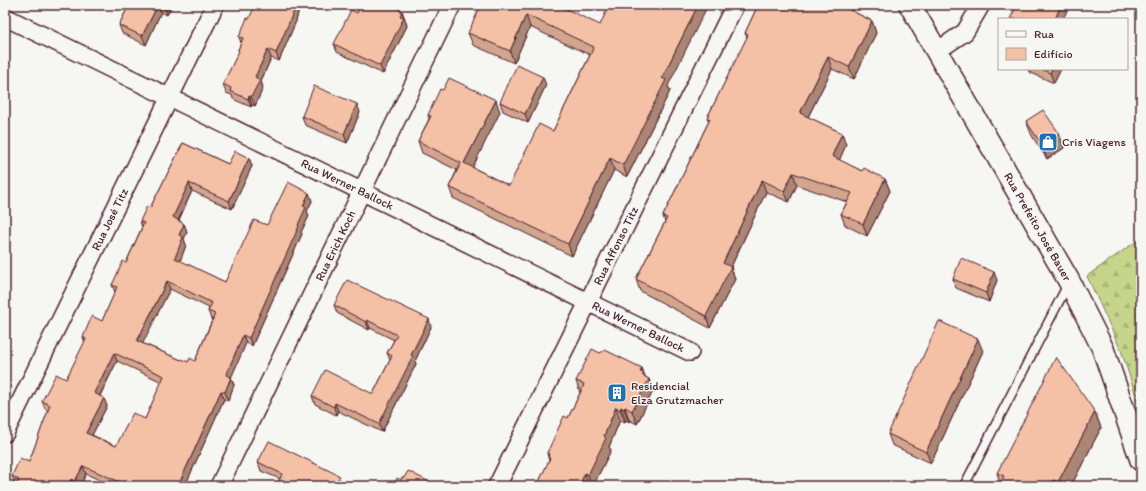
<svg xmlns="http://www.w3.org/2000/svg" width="1146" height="491" font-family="Itim,sans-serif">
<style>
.forest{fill:url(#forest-firs);stroke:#887a5a}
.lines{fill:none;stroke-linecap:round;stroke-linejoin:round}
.service-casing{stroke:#4a1f2b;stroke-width:11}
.minor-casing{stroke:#4a1f2b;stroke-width:20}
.tertiary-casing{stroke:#4a1f2b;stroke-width:24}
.service{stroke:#f6f6f2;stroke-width:8}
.minor{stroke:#f6f6f2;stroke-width:17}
.tertiary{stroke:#f6f6f2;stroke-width:21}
.wall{fill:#d2a58f;stroke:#4a1f2b;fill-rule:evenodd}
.shaded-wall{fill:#ab8674;stroke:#4a1f2b}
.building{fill:#f4c0a6;stroke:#4a1f2b;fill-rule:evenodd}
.labels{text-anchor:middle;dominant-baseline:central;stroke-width:3;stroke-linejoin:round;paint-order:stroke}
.poi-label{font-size:12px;fill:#4a1f2b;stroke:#f6f6f2;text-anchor:start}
.street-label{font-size:12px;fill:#4a1f2b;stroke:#f6f6f2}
</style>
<defs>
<pattern id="forest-firs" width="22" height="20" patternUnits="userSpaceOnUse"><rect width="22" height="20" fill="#c5d589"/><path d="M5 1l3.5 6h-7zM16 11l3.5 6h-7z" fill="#abb676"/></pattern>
</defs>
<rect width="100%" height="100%" fill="#f6f6f2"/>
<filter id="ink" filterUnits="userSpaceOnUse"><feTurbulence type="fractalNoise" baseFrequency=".025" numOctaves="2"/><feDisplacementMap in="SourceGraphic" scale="8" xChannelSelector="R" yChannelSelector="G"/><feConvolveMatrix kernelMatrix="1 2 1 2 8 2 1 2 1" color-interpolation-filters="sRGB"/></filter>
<g filter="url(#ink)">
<path class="forest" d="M1141 238V411L1121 350 1087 276Z"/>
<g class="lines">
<defs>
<path id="service" d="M964 486 1068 284"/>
<g id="minor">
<path id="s1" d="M5 17 690 352"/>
<path d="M937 51 965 32 981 5"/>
<path id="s2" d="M5 433 215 5"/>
<path id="s3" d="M219 486 452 5"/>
<path id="s4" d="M497 486 735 5"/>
</g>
<g id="tertiary">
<path id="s5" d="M910 5 1069 281 1103 349 1141 460"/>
</g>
</defs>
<use href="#service" class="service-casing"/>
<use href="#minor" class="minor-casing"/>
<use href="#tertiary" class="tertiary-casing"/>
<use href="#service" class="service"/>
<use href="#minor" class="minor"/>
<use href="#tertiary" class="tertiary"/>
</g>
<path class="wall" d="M129 5H172L167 15 161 12 146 45 122 33 119 25Z
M295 5 298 13 296 21 279 61 271 58 261 81 263 88 255 106 252 105 251 107 233 99 232 95 226 93 223 84 239 52 238 50 241 43 239 37 249 19Z
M361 5H394V7L402 11 405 19 407 26 383 74 337 52 334 44 357 13Z
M558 5 668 86 670 91 627 177 614 170 572 256 453 198 449 187 457 170 422 153 418 141 429 119 428 115 500 112 472 167 509 186 553 131 590 55 530 27 514 63 473 45 468 33Z
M758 5H855L852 11 872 21 876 33 854 79 832 69 808 117 842 133 846 145 839 160 862 171 885 179 890 191 867 236 845 225 841 214 847 202 797 185 789 202 766 192 731 267 735 279 710 328 640 291 636 279 665 222 663 216 709 121 707 118 747 38 745 33Z
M1028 69H1061L1054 83 1029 72Z
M546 85 528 123 503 111 500 102Z
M360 112 347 143 305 125 302 116Z
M1026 121 1059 133 1064 148 1047 159 1032 136Z
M183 143 228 164 249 158 252 166 232 209 192 191 179 220 184 224 187 232 184 239 186 245 180 261 225 282 267 225 309 193 312 201 307 211 309 216 301 232 302 234 252 346 246 343 231 377 234 385 228 401 224 399 185 486H113L86 474 80 486H16L17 485 15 484 12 476 29 462 48 411 45 409 42 401 66 379 85 343 83 337 102 321 115 292 112 285 126 263 142 227 140 221 150 208ZM170 289 209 308 208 311 211 319 212 320 195 361 188 362 181 360 142 343ZM117 361 162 382 145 419 116 446 92 435 107 406 100 396Z
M953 279 997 280 989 302 956 288Z
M334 305 431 327 415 361 416 364 382 432 338 411 336 415 315 404 312 396 373 394 390 360 387 353 394 340 370 328 369 330 337 313Z
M983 351 931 463 892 445 888 434Z
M600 353 642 368 645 377 649 379 653 391 637 424 629 420V422L626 420 625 422 620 420 609 447 611 450 593 486H537L549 461 547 453 568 418 580 393 576 381Z
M1095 412 1101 428 1071 486H999L1000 483 997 473Z
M258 462 341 480 344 482 346 486H277L280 479 261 471Z"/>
<path class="shaded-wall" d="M158 5H159L161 12 146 45 142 36Z
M164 5H172L167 15 164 6Z
M295 5 298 13 296 21 279 61 276 53Z
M698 5H708L668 86 670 91 627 177 623 165 662 78Z
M845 5H855L848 19 844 7Z
M1061 5H1070L1063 19H1055Z
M402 11 407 26 383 74 380 66Z
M526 15 530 27 514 63 510 51Z
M872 21 876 33 854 79 849 67Z
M268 49 271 58 261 81 263 88 255 106 251 97 255 77Z
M828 57 832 69 804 125 800 113Z
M1052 69H1061L1054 83 1050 73Z
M543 77 546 85 528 123 525 114Z
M249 96 252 105 251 107 248 99Z
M496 100 500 112 469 175 464 163Z
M357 104 360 112 347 143 344 134Z
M842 133 846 145 836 168 832 156Z
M1059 133 1064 148 1047 159 1042 145Z
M249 158 252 166 232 209 229 201Z
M610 158 614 170 572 256 568 244Z
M793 173 797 185 789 202 784 191Z
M885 179 890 191 867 236 863 224Z
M762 180 766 192 729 271 731 267 735 279 710 328 706 316 723 263Z
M189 183 192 191 176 225 173 217Z
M309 193 312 201 307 211 309 216 301 232 302 234 252 346 249 338 298 225 303 206Z
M184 224 187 232 184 239 186 245 178 267 175 258 179 235Z
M994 272 997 280 989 302 986 293Z
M167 281 170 289 140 349 137 341Z
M429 319 431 327 415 361 416 364 382 432 379 424 411 355Z
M367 320 370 328 369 330 366 322Z
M243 335 246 343 229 383 226 375Z
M978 339 983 351 931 463 926 452Z
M114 353 117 361 97 401 94 393Z
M642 368 647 381 649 379 653 391 637 424 632 411 640 372Z
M231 377 234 385 228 401 225 392Z
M221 391 224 399 185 486H178Z
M104 398 107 406 89 441 86 433Z
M335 403 338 411 336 415 334 407Z
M616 407 620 420 609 447 611 450 593 486H592L588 475Z
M621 407 626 420 625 422 620 410Z
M625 407 629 420V422L624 409Z
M1095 412 1101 428 1071 486H1059L1058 482Z
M83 466 86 474 80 486H77L75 481Z
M585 473 589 486H579Z
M71 479 74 486H68Z
M1053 480 1056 486H1050Z
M344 482 346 486H342Z"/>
<path class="building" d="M129 5H158L142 36 119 25Z
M255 5H295L293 13 276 53 268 49 255 77 260 80 251 97 249 96 248 99 230 91 231 88 223 84 239 51 238 50 243 38 239 37 247 18 249 19Z
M361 5H391L402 11 400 16 404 17 380 66 334 44 351 10 357 13Z
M481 5H558L600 25 609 5H698L662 78 666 80 623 165 610 158 568 244 449 187 461 163 418 141 431 116 428 115 440 89 443 90 449 78 496 100 464 163 509 186 539 124 553 131 594 47 526 15 510 51 468 33Z
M758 5H845L844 7 872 21 849 67 828 57 800 113 842 133 832 156 862 171 864 168 885 179 863 224 841 214 852 193 793 173 784 191 762 180 723 263 731 267 706 316 636 279 667 218 663 216 710 119 707 118 748 35 745 33Z
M1017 5H1061L1055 19H1010Z
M517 65 543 77 525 114 500 102Z
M1041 69H1052L1050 73Z
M314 86 357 104 344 134 302 116Z
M1043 110 1059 133 1042 145 1026 121Z
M183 143 228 164 235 151 249 158 229 201 189 183 173 217 184 224 179 235 183 237 175 258 225 282 254 220 267 225 288 182 309 193 303 206 306 207 298 225 299 226 249 338 243 335 226 375 231 377 225 392 221 391 178 486H118L120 482 83 466 75 481 71 479 68 486H16L19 480 12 476 20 458 29 462 50 405 42 401 56 374 66 379 86 339 83 337 92 316 102 321 117 287 112 285 123 261 126 263 144 223 140 221 147 206 150 208ZM167 281 212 303 208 311 215 314 195 361 190 358 188 362 182 359 181 360 137 341ZM114 353 164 376 145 419 133 413 116 446 86 433 104 398 94 393Z
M961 258 994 272 986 293 953 279Z
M347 280 429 319 411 355 413 356 379 424 335 403 334 407 312 396 325 370 373 394 392 356 387 353 397 335 367 320 366 322 334 305Z
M939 321 978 339 926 452 888 434Z
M592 349 600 353 605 350 642 368 640 372 644 373 642 375 649 379 632 411 625 407 624 409 621 407 620 410 616 407 604 436 606 438 588 475 585 473 579 486H537L550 458 548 457 549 454 547 453 564 416 568 418 583 387 584 384 576 381Z
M1056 357 1095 412 1058 482 1053 480 1050 486H999L1004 476 997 473Z
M269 441 340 476 338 479 344 482 342 486H277L282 474 258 462Z
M408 471 437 486H394L397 478 401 480 402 477 404 478Z"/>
</g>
<defs>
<symbol id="shop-square" viewBox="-11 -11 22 22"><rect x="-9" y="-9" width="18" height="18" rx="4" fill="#1f6fb2" stroke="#f6f6f2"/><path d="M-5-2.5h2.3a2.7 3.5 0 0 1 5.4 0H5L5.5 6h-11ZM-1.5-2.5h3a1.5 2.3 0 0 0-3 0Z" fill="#fff"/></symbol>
<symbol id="building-square" viewBox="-11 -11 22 22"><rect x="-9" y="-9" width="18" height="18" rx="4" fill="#1f6fb2" stroke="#f6f6f2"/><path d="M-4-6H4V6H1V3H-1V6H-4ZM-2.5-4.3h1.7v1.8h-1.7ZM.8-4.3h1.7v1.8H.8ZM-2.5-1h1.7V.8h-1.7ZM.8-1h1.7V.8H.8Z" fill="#fff"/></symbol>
</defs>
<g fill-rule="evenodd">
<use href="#shop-square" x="1037" y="131" width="22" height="22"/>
<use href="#building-square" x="606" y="382" width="22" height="22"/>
</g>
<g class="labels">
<g class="poi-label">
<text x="1062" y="142">Cris Viagens</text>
<text x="631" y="386">Residencial<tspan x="631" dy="14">Elza Grutzmacher</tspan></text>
</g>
<g class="street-label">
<text stroke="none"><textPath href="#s1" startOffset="381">Rua Werner Ballock</textPath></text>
<text stroke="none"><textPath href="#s2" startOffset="238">Rua José Titz</textPath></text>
<text stroke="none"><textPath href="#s5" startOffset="256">Rua Prefeito José Bauer</textPath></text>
<text stroke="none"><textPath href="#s3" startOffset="267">Rua Erich Koch</textPath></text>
<text stroke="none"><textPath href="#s4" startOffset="268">Rua Affonso Titz</textPath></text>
<text stroke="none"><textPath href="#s1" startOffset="705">Rua Werner Ballock</textPath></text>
</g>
</g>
<rect width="1146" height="491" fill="none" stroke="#f6f6f2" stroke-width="20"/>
<rect x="10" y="10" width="1126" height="471" fill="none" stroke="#4a1f2b" stroke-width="1.5" filter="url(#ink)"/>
<rect x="998" y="18" width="130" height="52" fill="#f6f6f2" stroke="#b1a0a2"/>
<rect x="1006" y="31" width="20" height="6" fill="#f6f6f2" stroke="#b1a0a2"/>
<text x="1034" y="38" font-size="12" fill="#4a1f2b">Rua</text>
<rect x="1006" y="48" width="20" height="12" fill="#f4c0a6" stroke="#b1a0a2"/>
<text x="1034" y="58" font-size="12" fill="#4a1f2b">Edifício</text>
</svg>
